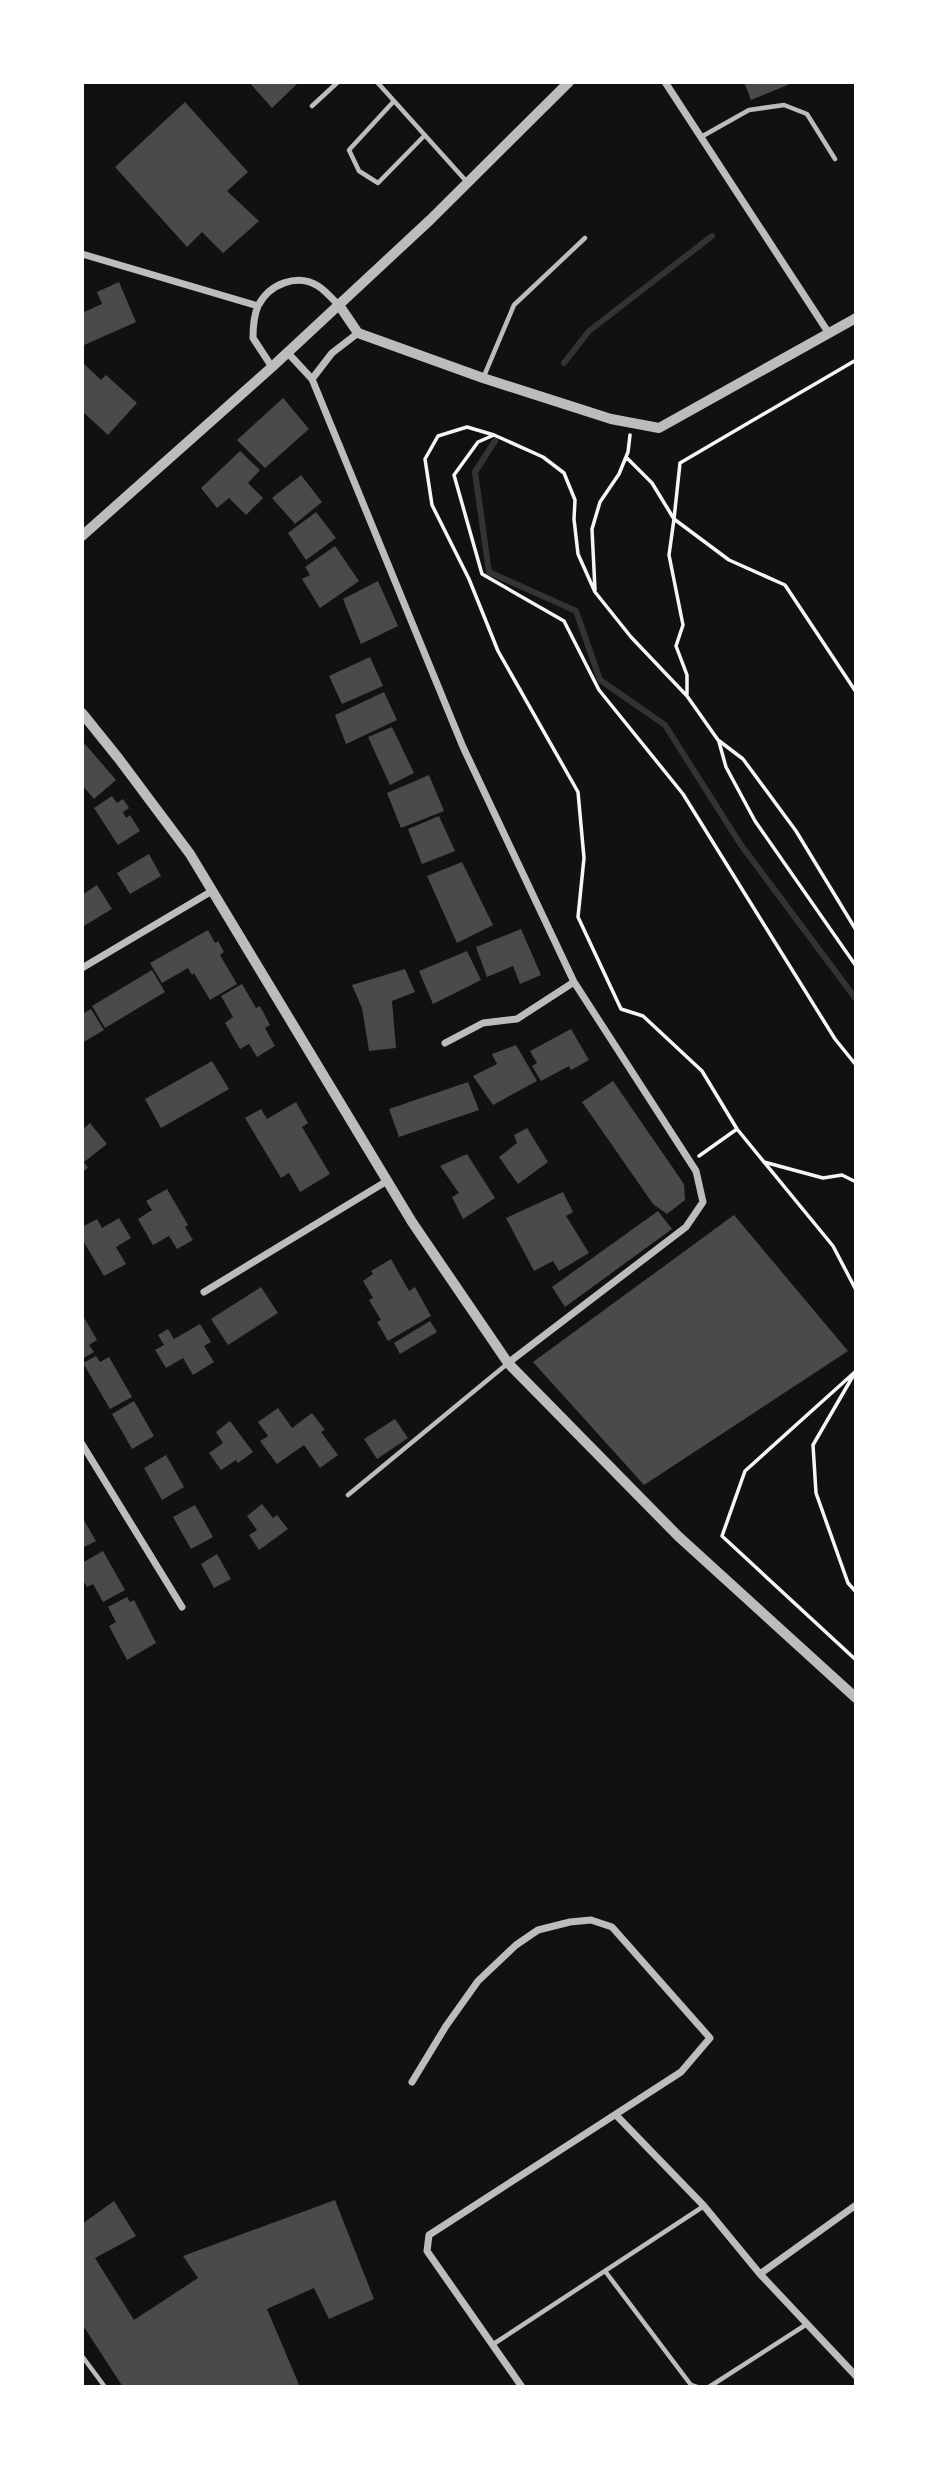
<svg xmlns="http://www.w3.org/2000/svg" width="938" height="2469" font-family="'Roboto Condensed',sans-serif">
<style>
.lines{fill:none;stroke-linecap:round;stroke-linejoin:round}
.stream{stroke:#333;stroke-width:6}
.building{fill:#4a4a4a}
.path{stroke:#f5f5f5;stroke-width:3.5}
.service{stroke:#bcbcbc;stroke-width:4.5}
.minor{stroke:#bcbcbc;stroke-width:7}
.tertiary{stroke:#bcbcbc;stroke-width:10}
</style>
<rect width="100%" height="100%" fill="#111"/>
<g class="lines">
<path class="stream" d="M564 363 589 331 712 236
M495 441 475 472 489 572 576 611 600 680 665 725 741 845 856 999"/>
</g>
<path class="building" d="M249 82H299L272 108Z
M744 82H795L751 100Z
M185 102 248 172 227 191 259 221 223 253 202 232 187 247 115 167Z
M119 282 136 322 82 346V313L102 304 97 292Z
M82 362 101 380 106 375 137 403 108 435 82 411 84 402 82 400Z
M283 398 309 429 265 468 237 440Z
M240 451 260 470 248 483 263 498 246 515 229 498 217 508 201 488Z
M301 475 322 502 295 524 272 498Z
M316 512 336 538 306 560 288 533Z
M335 546 359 581 320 608 302 579 310 575 305 567Z
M378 581 398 626 361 644 343 599Z
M370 657 383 686 342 704 329 676Z
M384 692 397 720 346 744 335 715Z
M392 727 414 773 390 785 368 737Z
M85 744 116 780 94 799 82 785V747Z
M429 775 444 811 401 828 387 793Z
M112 796 117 803 123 799 129 808 123 812 126 818 130 815 140 831 118 845 94 808Z
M439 816 455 851 422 864 408 829Z
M149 854 161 876 130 894 117 873Z
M462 862 493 925 457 943 427 876Z
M97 885 112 909 82 927V895Z
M521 929 541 975 520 984 513 966 487 977 476 947Z
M208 930 215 943 218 941 224 952 220 955 237 984 210 1000 194 973 192 975 188 968 162 983 150 963Z
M467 951 481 980 433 1004 419 971Z
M405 969 415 992 392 1001 396 1048 369 1051 362 1008 352 985Z
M152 970 165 992 105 1028 92 1006Z
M242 984 256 1008 260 1006 270 1025 265 1028 275 1046 257 1057 249 1044 240 1049 225 1023 233 1017 221 996Z
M91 1009 104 1030 82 1043V1014Z
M571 1029 589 1060 571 1070 569 1066 541 1081 532 1066 537 1063 530 1051Z
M516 1045 537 1081 493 1105 473 1076 497 1064 492 1054Z
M212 1061 229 1089 161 1128 145 1099Z
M613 1081 684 1184 685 1200 667 1214 653 1204 582 1102Z
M468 1082 479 1110 399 1137 389 1109Z
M296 1102 308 1123 302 1127 330 1174 300 1192 289 1173 281 1178 245 1118 261 1109 267 1119Z
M90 1123 107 1144 84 1162 88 1168 82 1172V1130Z
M527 1128 548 1162 518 1184 499 1157 517 1143 514 1135Z
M467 1154 495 1198 463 1219 452 1197 459 1193 440 1166Z
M167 1189 188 1225 185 1227 193 1240 177 1249 169 1236 153 1245 138 1219 152 1210 146 1201Z
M563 1192 573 1212 566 1216 589 1253 559 1271 553 1261 534 1271 506 1218Z
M658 1211 672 1229 565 1307 552 1287Z
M734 1215 848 1351 644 1485 533 1362Z
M119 1218 131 1238 116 1247 126 1264 104 1276 82 1239V1227L97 1219 102 1228Z
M391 1259 409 1291 415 1287 431 1316 388 1341 377 1322 381 1320 369 1300 373 1298 363 1281 373 1274 371 1271Z
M261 1287 278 1313 228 1345 211 1319Z
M82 1314 97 1340 89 1345 94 1352 82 1359Z
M430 1321 437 1332 400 1354 394 1343Z
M200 1324 211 1342 204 1346 214 1362 193 1375 183 1358 166 1368 155 1350 164 1345 158 1335 168 1329 174 1339Z
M96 1356 100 1362 109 1357 132 1397 110 1409 83 1363Z
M134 1401 154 1436 132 1449 112 1414Z
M278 1408 292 1428 312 1413 325 1430 321 1432 338 1455 320 1468 304 1445 277 1464 260 1441 268 1436 258 1422Z
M395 1419 408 1438 377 1459 364 1439Z
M230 1421 253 1452 238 1463 236 1460 221 1470 209 1453 223 1443 216 1432Z
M166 1455 184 1487 162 1500 144 1468Z
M262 1504 273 1518 277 1515 288 1529 259 1550 249 1535 257 1530 247 1516Z
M195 1505 213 1537 191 1549 173 1517Z
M82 1517 96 1541 82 1548Z
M103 1551 125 1590 103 1602 93 1584 87 1587 82 1579V1563Z
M217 1554 231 1579 214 1588 201 1564Z
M127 1597 130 1602 134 1600 156 1643 127 1660 109 1626 116 1622 108 1607Z
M335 2200 374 2299 329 2319 314 2288 267 2309 300 2387H123L82 2324V2224L114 2201 136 2236 95 2258 134 2320 198 2278 183 2256Z"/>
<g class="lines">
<path class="path" d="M856 360 680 463 674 519 729 560 785 585 856 692
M494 435 478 442 454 475 482 574 564 621 599 690 683 794 835 1039 856 1065
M626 457 652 483 674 519 669 555 683 625 676 646 687 675V694
M595 590 592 529 600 502 619 474 628 452 630 435
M719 742 726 767 755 821 856 966
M856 930 796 831 743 759 718 740 687 696 631 637 595 592 578 554 574 519 575 500 564 473 543 457 494 435 467 427 438 436 425 459 432 505 469 579 498 651 578 792 584 858 578 917 621 1009 643 1016 702 1071 737 1129 833 1246 856 1290
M699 1156 737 1129
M764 1162 823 1178 842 1175 856 1182
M856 1371 745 1471 722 1536 856 1660
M853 1376 813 1445 816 1493 848 1583 856 1592"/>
<path class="service" d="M377 82 467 182
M394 101 349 150 359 171 378 183 425 135
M312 106 338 82
M701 137 749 110 784 105 807 114 835 159
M484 376 514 305 585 238
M348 1495 507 1364
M605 2271 691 2385 697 2387
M492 2345 704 2206
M82 2356 105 2387
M709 2387 807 2324"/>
<path class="minor" d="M665 82 828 332
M82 254 258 306
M287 352 312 379 463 747 574 982 696 1171 703 1202 686 1227 508 1363
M272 367 253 338C253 328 254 315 258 306 269 284 297 273 318 286 326 291 332 299 339 305
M312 379 332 353 358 333
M82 968 212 891
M445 1043 483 1023 517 1019 574 982
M204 1292 387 1181
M82 1444 182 1607
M412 2082 446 2026 478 1981 516 1945 538 1930 570 1922 591 1920 612 1927 710 2038 681 2072 429 2235 427 2251 522 2387
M616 2115 704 2206 760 2274 856 2376
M760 2274 856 2205"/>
<path class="tertiary" d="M339 305 358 333 483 378 611 419 659 428 856 318
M82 536 272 367 430 220 569 82
M82 713 119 759 190 854 412 1222 508 1363 678 1536 856 1698"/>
</g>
<rect width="938" height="2469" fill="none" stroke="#ffffff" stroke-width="168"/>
</svg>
